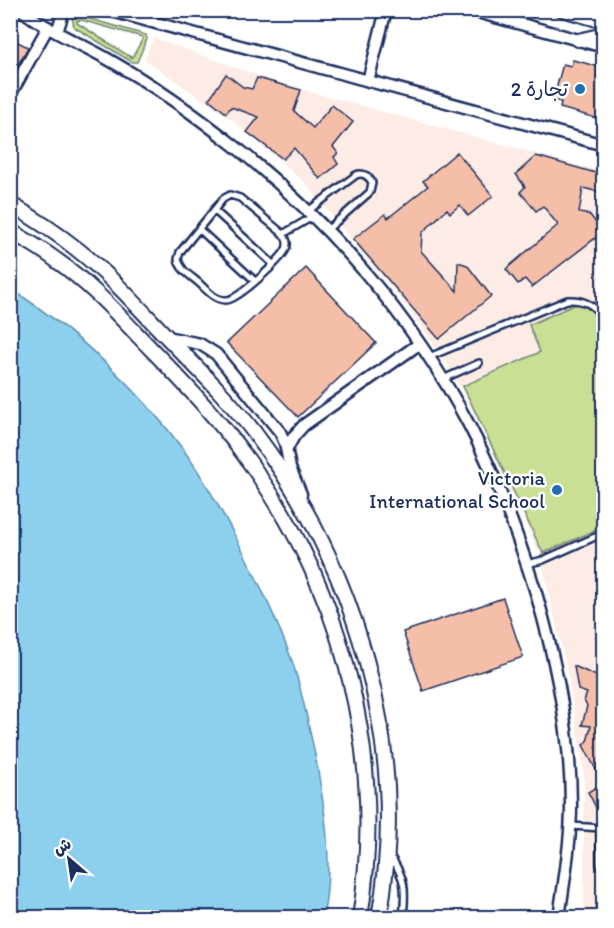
<svg xmlns="http://www.w3.org/2000/svg" width="614" height="928" font-family="Itim,'Playpen Sans Arabic',sans-serif">
<style>
.built{fill:#fcece5}
.green{fill:#c9df94;stroke:#728779;stroke-width:1.5;fill-rule:evenodd}
.water{fill:#8dd0ee;stroke:#5f90b4;stroke-width:1.5}
.building{fill:#f5bea8;stroke:#1b2f5e;stroke-width:1.5}
.lines{fill:none;stroke-linecap:round;stroke-linejoin:round}
.service-casing{stroke:#1b2f5e;stroke-width:10}
.minor-casing{stroke:#1b2f5e;stroke-width:15}
.tertiary-casing{stroke:#1b2f5e;stroke-width:16}
.secondary-casing{stroke:#1b2f5e;stroke-width:18}
.service{stroke:#fff;stroke-width:5}
.minor{stroke:#fff;stroke-width:10}
.tertiary{stroke:#fff;stroke-width:12}
.secondary{stroke:#fff;stroke-width:14}
.poi-dot{fill:#1f6fb2;stroke:#fff;stroke-width:2}
.labels{text-anchor:middle;dominant-baseline:central;stroke-width:5;stroke-linejoin:round;paint-order:stroke}
.poi-label{font-size:20px;fill:#1b2f5e;stroke:#fff;text-anchor:end}
</style>
<rect width="100%" height="100%" fill="#fff"/>
<filter id="ink" filterUnits="userSpaceOnUse"><feTurbulence type="fractalNoise" baseFrequency=".0167" numOctaves="2"/><feDisplacementMap in="SourceGraphic" scale="12" xChannelSelector="R" yChannelSelector="G"/><feConvolveMatrix kernelMatrix="1 2 1 2 8 2 1 2 1" color-interpolation-filters="sRGB"/></filter>
<g filter="url(#ink)">
<path class="built" d="M154 38 275 82 603 172V917L584 914V773L568 675 540 555 480 425 447 364 410 311 304 182 231 119 144 59Z"/>
<path class="green" d="M80 12 84 17 146 35 147 39 137 62H132L74 27 72 17ZM81 20 142 37 143 38 132 58 77 23V21Z
M578 303C593 308 597 317 603 331V527L543 553 463 386 540 352 529 325Z"/>
<path class="water" d="M10 288C77 332 138 388 185 452 204 478 219 507 234 534 255 574 275 615 291 658 302 689 308 723 315 755 325 808 334 864 323 917H11Z"/>
<path class="building" d="M10 38 28 47 10 79Z
M573 60 600 67 597 76 603 78V120L560 108 561 102 553 100 563 64 571 66Z
M226 74 243 87 252 89 257 78 301 90 294 111 313 128 332 105 353 122 333 147 338 153 334 157 338 164 320 179 294 148 283 159 247 132 259 117 231 107 226 113 209 99Z
M457 152 493 196 468 216 460 205 450 213 447 209 422 233 421 251 457 291 458 262 467 265 491 296 439 339 353 239 385 214 388 218 428 186 423 181Z
M536 156 603 175V193L583 188 579 213 590 215 603 232 532 287 525 279 518 284 506 269 558 225 543 206 536 211 520 192 525 187 516 174Z
M306 268 376 343 298 417 227 343Z
M503 598 523 657 423 691 403 632Z
M574 666 603 679V783L583 745 587 742 591 726 582 725 587 706 584 701 587 693 578 690Z
M603 783V821L588 792Z"/>
<g class="lines">
<defs>
<path id="service" d="M230 195 240 198 281 232C286 237 289 242 286 249 282 259 237 301 226 300 215 300 207 291 199 283 191 276 180 270 178 259L180 252 223 199Z
M214 210 273 264
M308 211 356 175C363 172 369 176 372 183L370 192 327 230
M199 229 255 281
M283 234 312 217
M429 357 567 300C584 299 595 305 604 319
M443 379 479 363
M527 564 543 560 604 533
M571 826 602 828
M600 828V864L604 873
M389 854C406 879 406 888 403 918"/>
<path id="minor" d="M22 10C48 31 82 44 111 61 155 86 197 116 237 148 330 223 413 318 469 425 497 478 518 535 536 593 556 661 571 734 571 805 571 843 564 880 559 918
M108 10 604 145
M470 10 604 47
M57 32 64 10
M368 81 386 10
M10 95 48 27
M167 337 200 344 216 354 280 432 285 443 290 468 301 494
M287 449 294 436 304 425 419 344"/>
<path id="tertiary" d="M562 10 604 22
M578 40 604 34"/>
<path id="secondary" d="M10 204C34 218 57 233 78 250 110 275 137 306 165 335 196 367 227 397 254 432 357 568 410 748 379 918
M10 231C26 240 42 249 56 260 92 285 122 319 152 350 189 388 225 426 255 470 346 600 385 761 360 918"/>
</defs>
<use href="#service" class="service-casing"/>
<use href="#minor" class="minor-casing"/>
<use href="#tertiary" class="tertiary-casing"/>
<use href="#secondary" class="secondary-casing"/>
<use href="#service" class="service"/>
<use href="#minor" class="minor"/>
<use href="#tertiary" class="tertiary"/>
<use href="#secondary" class="secondary"/>
</g>
</g>
<g class="poi-dot">
<circle cx="580" cy="89" r="6"/>
<circle cx="557" cy="490" r="6"/>
</g>
<g class="labels">
<g class="poi-label">
<text x="568" y="89">تجارة 2</text>
<text x="545" y="478">Victoria<tspan x="545" dy="23">International School</tspan></text>
</g>
</g>
<rect width="614" height="928" fill="none" stroke="#fff" stroke-width="36"/>
<rect x="18" y="18" width="578" height="892" fill="none" stroke="#1b2f5e" stroke-width="2" filter="url(#ink)"/>
<g transform="translate(69 859) rotate(331)" stroke="#ffffff" stroke-width="4.5" paint-order="stroke">
<path d="M0-4.5L10 22L0 15L-10 22Z" fill="#1b2f5e"/>
<text y="-9" font-size="16" font-weight="bold" text-anchor="middle" fill="#1b2f5e">ش</text>
</g>
</svg>
